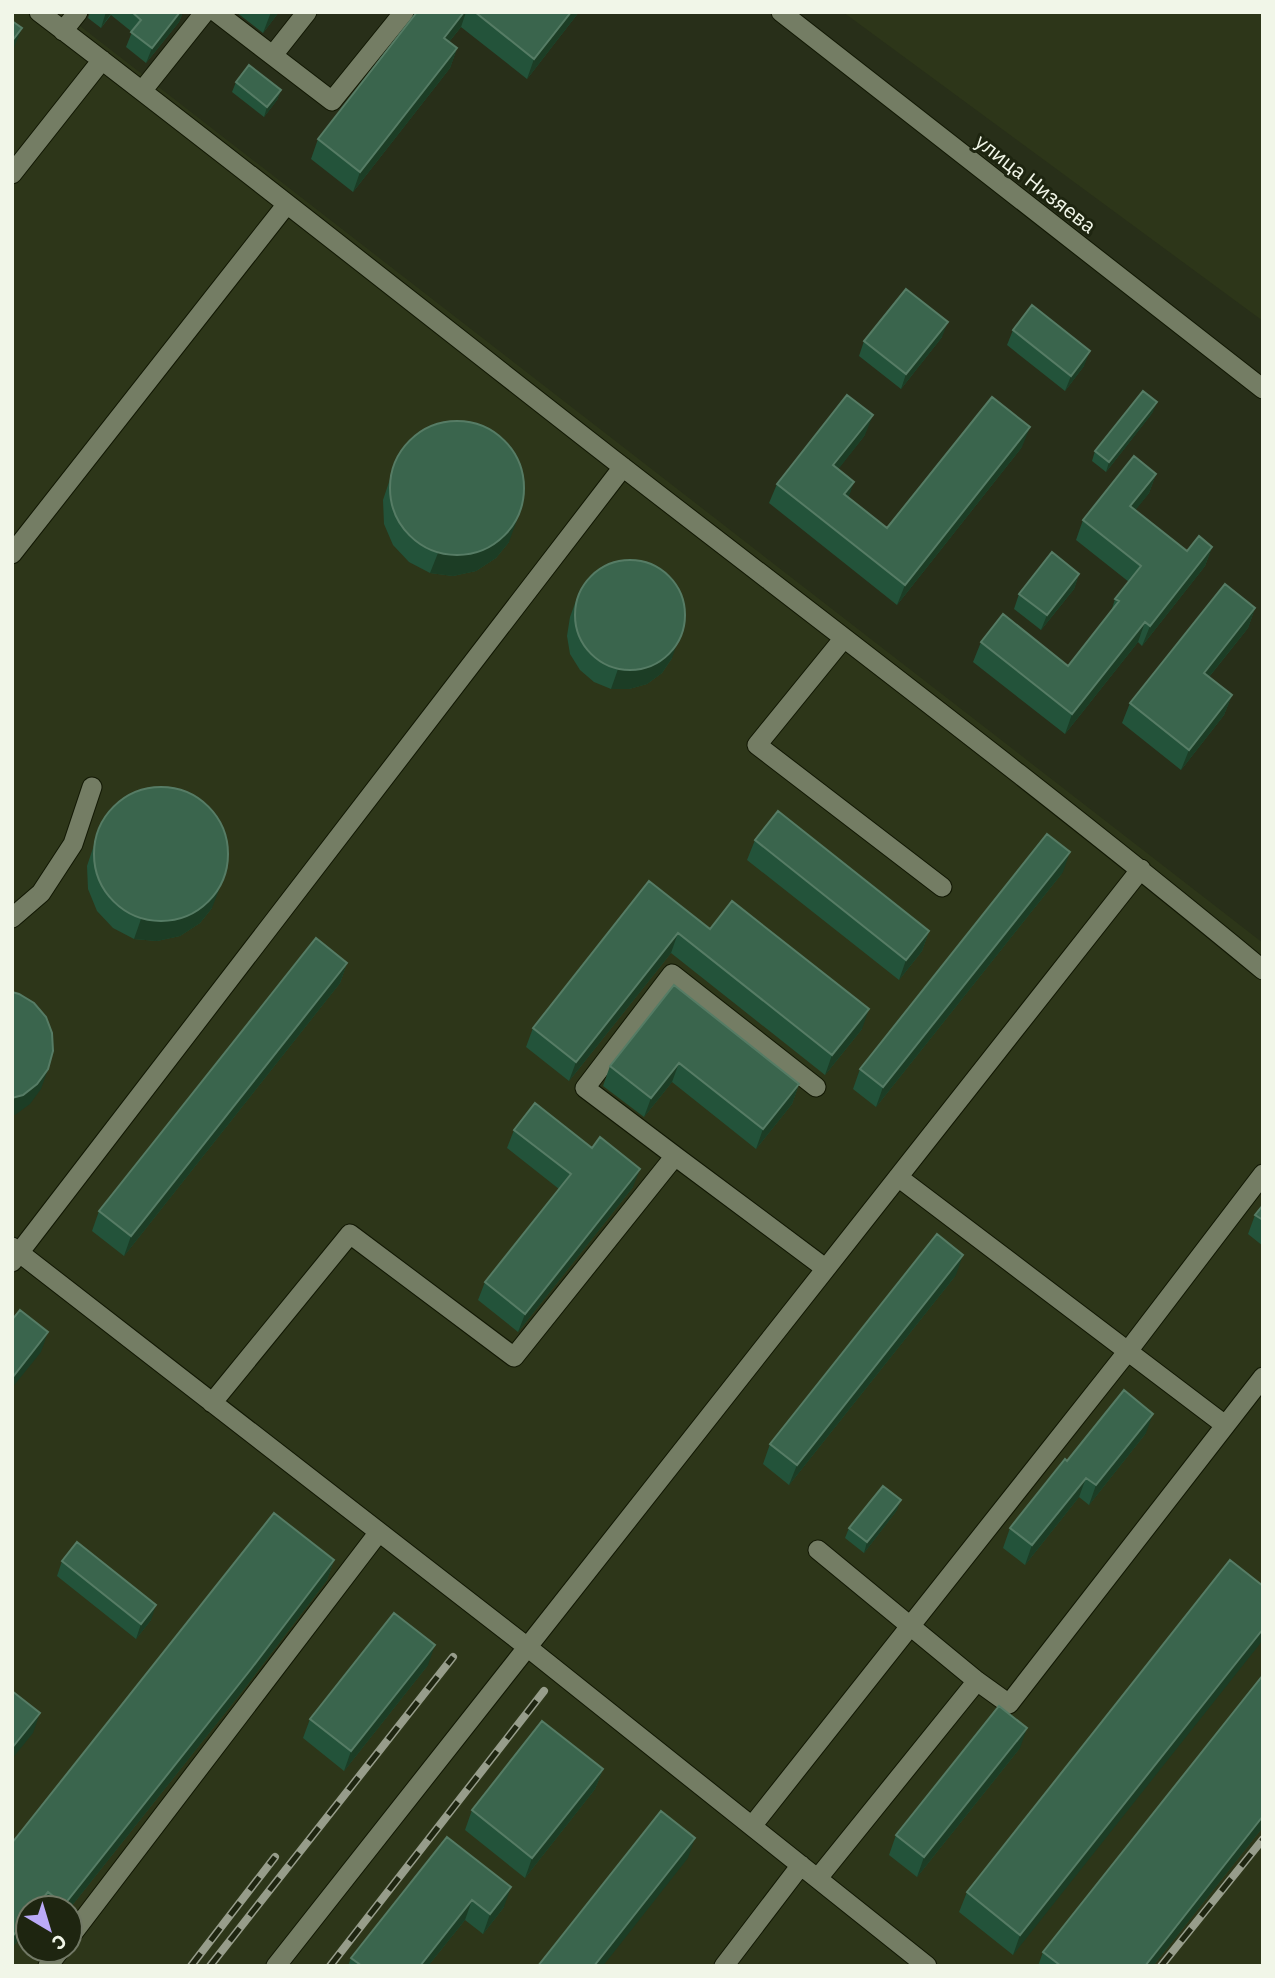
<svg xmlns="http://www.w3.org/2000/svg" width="1275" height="1978" font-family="'IBM Plex Sans',sans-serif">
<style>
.built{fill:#2d3619;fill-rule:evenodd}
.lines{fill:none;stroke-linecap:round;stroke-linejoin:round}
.minor-casing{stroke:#111703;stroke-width:21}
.minor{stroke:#747d64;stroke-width:19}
.rail-casing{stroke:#979d8b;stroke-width:8}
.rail{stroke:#1e2510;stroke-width:5;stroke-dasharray:16;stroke-linecap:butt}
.wall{fill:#23533a}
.shaded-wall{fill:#1c3d25}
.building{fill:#3a654d;stroke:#567c65;stroke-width:2}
.labels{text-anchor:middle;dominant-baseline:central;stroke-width:6;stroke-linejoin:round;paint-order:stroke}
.street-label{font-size:21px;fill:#f1f6e8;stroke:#1e2510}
</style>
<rect width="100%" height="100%" fill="#282f19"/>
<path class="built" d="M12 12H62L1263 943V1966H12ZM28 1908H70V1950H28Z
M843 12H1263V321Z"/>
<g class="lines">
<defs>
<path id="minor" d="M39 12C236 162 429 316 624 468 838 634 1054 797 1263 970
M216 12 332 101 404 12
M781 12 1263 389
M63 31 78 12
M273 55 307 12
M142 91 205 12
M12 174 102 60
M12 554 287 204
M844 638 757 745 942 887
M12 918 41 893 73 844 92 787
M675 1156 585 1088 672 974 816 1087
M898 1177 1225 1425
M12 1247 526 1646 927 1966
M12 1262 623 467
M212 1403 350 1234 514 1357 675 1156 825 1268
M818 1550 977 1681 1009 1704 1263 1377
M752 1826 1128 1351 1263 1174
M818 1878 977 1681
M70 1937 379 1532
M48 1966 60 1950
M276 1966 1141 869
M724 1966 801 1865"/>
</defs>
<use href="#minor" class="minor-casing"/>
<use href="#minor" class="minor"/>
<defs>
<path id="rail" d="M191 1966 275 1857
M210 1966 453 1657
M330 1966 544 1691
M1161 1966 1263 1839"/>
</defs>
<use href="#rail" class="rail-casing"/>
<use href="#rail" class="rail"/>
</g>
<path class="wall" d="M90 12H183L179 22 146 63 126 47 132 32 111 15 101 28 88 18Z
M236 12H279L263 33Z
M417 12H579L527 79 461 27 449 42 457 48 450 68 353 192 311 159 318 139Z
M236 82 281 90 277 100 264 117 232 92Z
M1013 330 1084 366 1065 391 1007 345Z
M942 337 901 389 859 356 864 341Z
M1153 412 1106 472 1092 461 1095 451Z
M865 435 838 469 848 497 887 528 1022 447 897 605 769 503 777 484Z
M397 458 509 542 496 558 476 571 453 576 430 573 409 562 393 545 384 524 383 500Z
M1156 474 1149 493 1135 510 1187 551 1212 547 1205 566 1142 646 1138 642 1065 734 973 662 981 642 1068 666 1111 612 1115 599 1129 582 1076 540 1083 520Z
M1079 574 1074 589 1041 630 1014 609 1019 594Z
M577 598 672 658 662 673 647 684 629 689H611L594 682 580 670 570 654 567 636 570 617Z
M1255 608 1248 628 1209 677 1232 695 1224 715 1181 770 1122 723 1130 703Z
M101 824 212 908 200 923 180 936 157 941 134 939 113 928 97 911 88 889 87 866Z
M755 840 929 931 922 951 899 980 747 860Z
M1063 872 876 1107 853 1089 860 1069Z
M649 881 710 929 862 1029 825 1075 671 953 569 1081 526 1047 533 1028Z
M347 963 340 983 124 1256 92 1231 99 1211Z
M674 985 799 1084 792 1104 756 1149 672 1082 644 1117 603 1086 610 1066Z
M514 1130 633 1187 518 1332 478 1300 485 1282 559 1189 507 1148Z
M1263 1205V1246L1248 1234 1255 1215Z
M956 1275 789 1485 763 1464 770 1444Z
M1146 1433 1089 1505 1079 1497 1025 1565 1003 1548 1010 1528 1067 1461Z
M897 1510 864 1553 845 1538 849 1528Z
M334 1560 327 1580 244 1689 70 1908H28V1928L12 1948V1843Z
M62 1561 151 1620 136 1639 57 1576Z
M1263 1586 1013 1955 959 1912 967 1892Z
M428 1665 344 1771 303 1738 310 1719Z
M1020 1748 917 1877 889 1855 896 1835Z
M603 1769 595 1789 525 1878 465 1830 472 1810Z
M1263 1827 1153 1966H1038L1043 1952Z
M447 1837 504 1907 483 1934 465 1920 428 1966H348L351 1958Z"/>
<path class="shaded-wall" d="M106 12H112L101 28Z
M180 12H183L179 22 146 63 152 48Z
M271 12H279L263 33Z
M464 12H466L461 27 436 58 444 38Z
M571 12H579L527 79 534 59Z
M22 28 14 48 12 51V41Z
M457 48 450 68 353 192 360 172Z
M281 90 277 100 264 117 267 107Z
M948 322 942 337 901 389 906 374Z
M1090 351 1084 366 1065 391 1071 376Z
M1157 402 1153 412 1106 472 1109 462Z
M873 415 865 435 826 485 833 465Z
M1030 427 1022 447 897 605 905 585Z
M1156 474 1149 493 1123 526 1130 506Z
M854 482 847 502 844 494Z
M523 503 509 542 496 558 476 571 453 576 430 573 438 553Z
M1212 547 1205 566 1142 646 1150 626Z
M1079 574 1074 589 1041 630 1047 615Z
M1255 608 1248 628 1196 693 1204 673Z
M1145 622 1138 642 1065 734 1072 714Z
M679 638 672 658 662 673 647 684 629 689H611L618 669Z
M1232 695 1224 715 1181 770 1189 750Z
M1070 852 1063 872 876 1107 883 1087Z
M227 869 212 908 200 923 180 936 157 941 134 939 141 919Z
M929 931 922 951 899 980 906 960Z
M678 933 671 953 569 1081 576 1062Z
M347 963 340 983 124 1256 131 1236Z
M869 1009 862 1029 825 1075 832 1055Z
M679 1063 672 1082 644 1117 651 1098Z
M48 1069 41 1089 30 1104 15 1115H12V1098Z
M799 1084 792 1104 756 1149 763 1129Z
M640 1169 633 1187 518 1332 525 1314Z
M963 1255 956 1275 789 1485 797 1465Z
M48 1332 41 1352 12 1388V1378Z
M1153 1414 1146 1433 1089 1505 1096 1485Z
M1086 1478 1079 1497 1025 1565 1032 1545Z
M901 1500 897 1510 864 1553 867 1542Z
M334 1560 327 1580 244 1689 70 1908H63L64 1905Z
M156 1605 151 1620 136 1639 141 1624Z
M1263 1629V1640L1013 1955 1020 1935Z
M435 1645 428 1665 344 1771 351 1751Z
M40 1713 33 1733 12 1759V1748Z
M1027 1728 1020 1748 917 1877 924 1857Z
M603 1769 595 1789 525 1878 532 1858Z
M1263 1816V1827L1153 1966H1145Z
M695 1838 688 1858 603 1966H594Z
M511 1887 504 1907 483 1934 490 1914Z
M48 1892 42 1908H35Z
M472 1900 465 1920 428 1966H420Z
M28 1917V1928L12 1948V1937Z"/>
<path class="building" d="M132 12H180L152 48 131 32 141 20Z
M417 12H464L444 38 457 48 360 172 318 139Z
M475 12H571L534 59Z
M12 21 22 28 12 41Z
M249 65 281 90 267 107 236 82Z
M906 289 948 322 906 374 864 341Z
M1032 305 1090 351 1071 376 1013 330Z
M1143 391 1157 402 1109 462 1095 451Z
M847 395 873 415 833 465 854 482 844 494 887 528 992 397 1030 427 905 585 777 484Z
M390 488a67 67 0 1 1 134 0a67 67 0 1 1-134 0Z
M1134 456 1156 474 1130 506 1187 551 1199 536 1212 547 1150 626 1145 622 1072 714 981 642 1003 614 1068 666 1119 601 1115 599 1141 566 1083 520Z
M1052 552 1079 574 1047 615 1019 594Z
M575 615a55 55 0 1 1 110 0a55 55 0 1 1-110 0Z
M1225 584 1255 608 1204 673 1232 695 1189 750 1130 703Z
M94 854a67 67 0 1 1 134 0a67 67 0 1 1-134 0Z
M778 811 929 931 906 960 755 840Z
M1047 834 1070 852 883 1087 860 1069Z
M649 881 710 929 732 901 869 1009 832 1055 678 933 576 1062 533 1028Z
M316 938 347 963 131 1236 99 1211Z
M674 985 799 1084 763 1129 679 1063 651 1098 610 1066Z
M12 992 19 994 34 1003 46 1017 52 1033 53 1051 48 1069 37 1084 23 1095 12 1098Z
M535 1103 592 1148 600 1137 640 1169 525 1314 485 1282 571 1174 514 1130Z
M1263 1205V1220L1255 1215Z
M937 1234 963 1255 797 1465 770 1444Z
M20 1310 48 1332 12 1378V1320Z
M1124 1390 1153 1414 1096 1485 1086 1478 1032 1545 1010 1528 1065 1459 1067 1461Z
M883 1486 901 1500 867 1542 849 1528Z
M274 1513 334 1560 251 1669 64 1905 48 1892 35 1908H28V1917L12 1937V1866L13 1865 12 1864V1843Z
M77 1542 156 1605 141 1624 62 1561Z
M1230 1560 1263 1586V1629L1020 1935 967 1892Z
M394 1613 435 1645 351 1751 310 1719Z
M1263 1675V1816L1145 1966H1061L1043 1952Z
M12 1691 40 1713 12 1748Z
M999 1706 1027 1728 924 1857 896 1835Z
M542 1721 603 1769 532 1858 472 1810Z
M661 1811 695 1838 594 1966H538Z
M447 1837 511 1887 490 1914 472 1900 420 1966H362L351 1958Z"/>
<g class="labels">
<g class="street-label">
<text transform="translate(1036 183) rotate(38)">улица Низяева</text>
</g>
</g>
<rect width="1275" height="1978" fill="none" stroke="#f1f6e8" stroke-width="28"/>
<g transform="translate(49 1929) rotate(142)"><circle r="33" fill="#1e2510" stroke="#727966" stroke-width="2"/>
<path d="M0-5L12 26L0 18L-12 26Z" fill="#baaaf7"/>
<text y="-10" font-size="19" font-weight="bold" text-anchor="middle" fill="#f1f6e8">С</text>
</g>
</svg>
